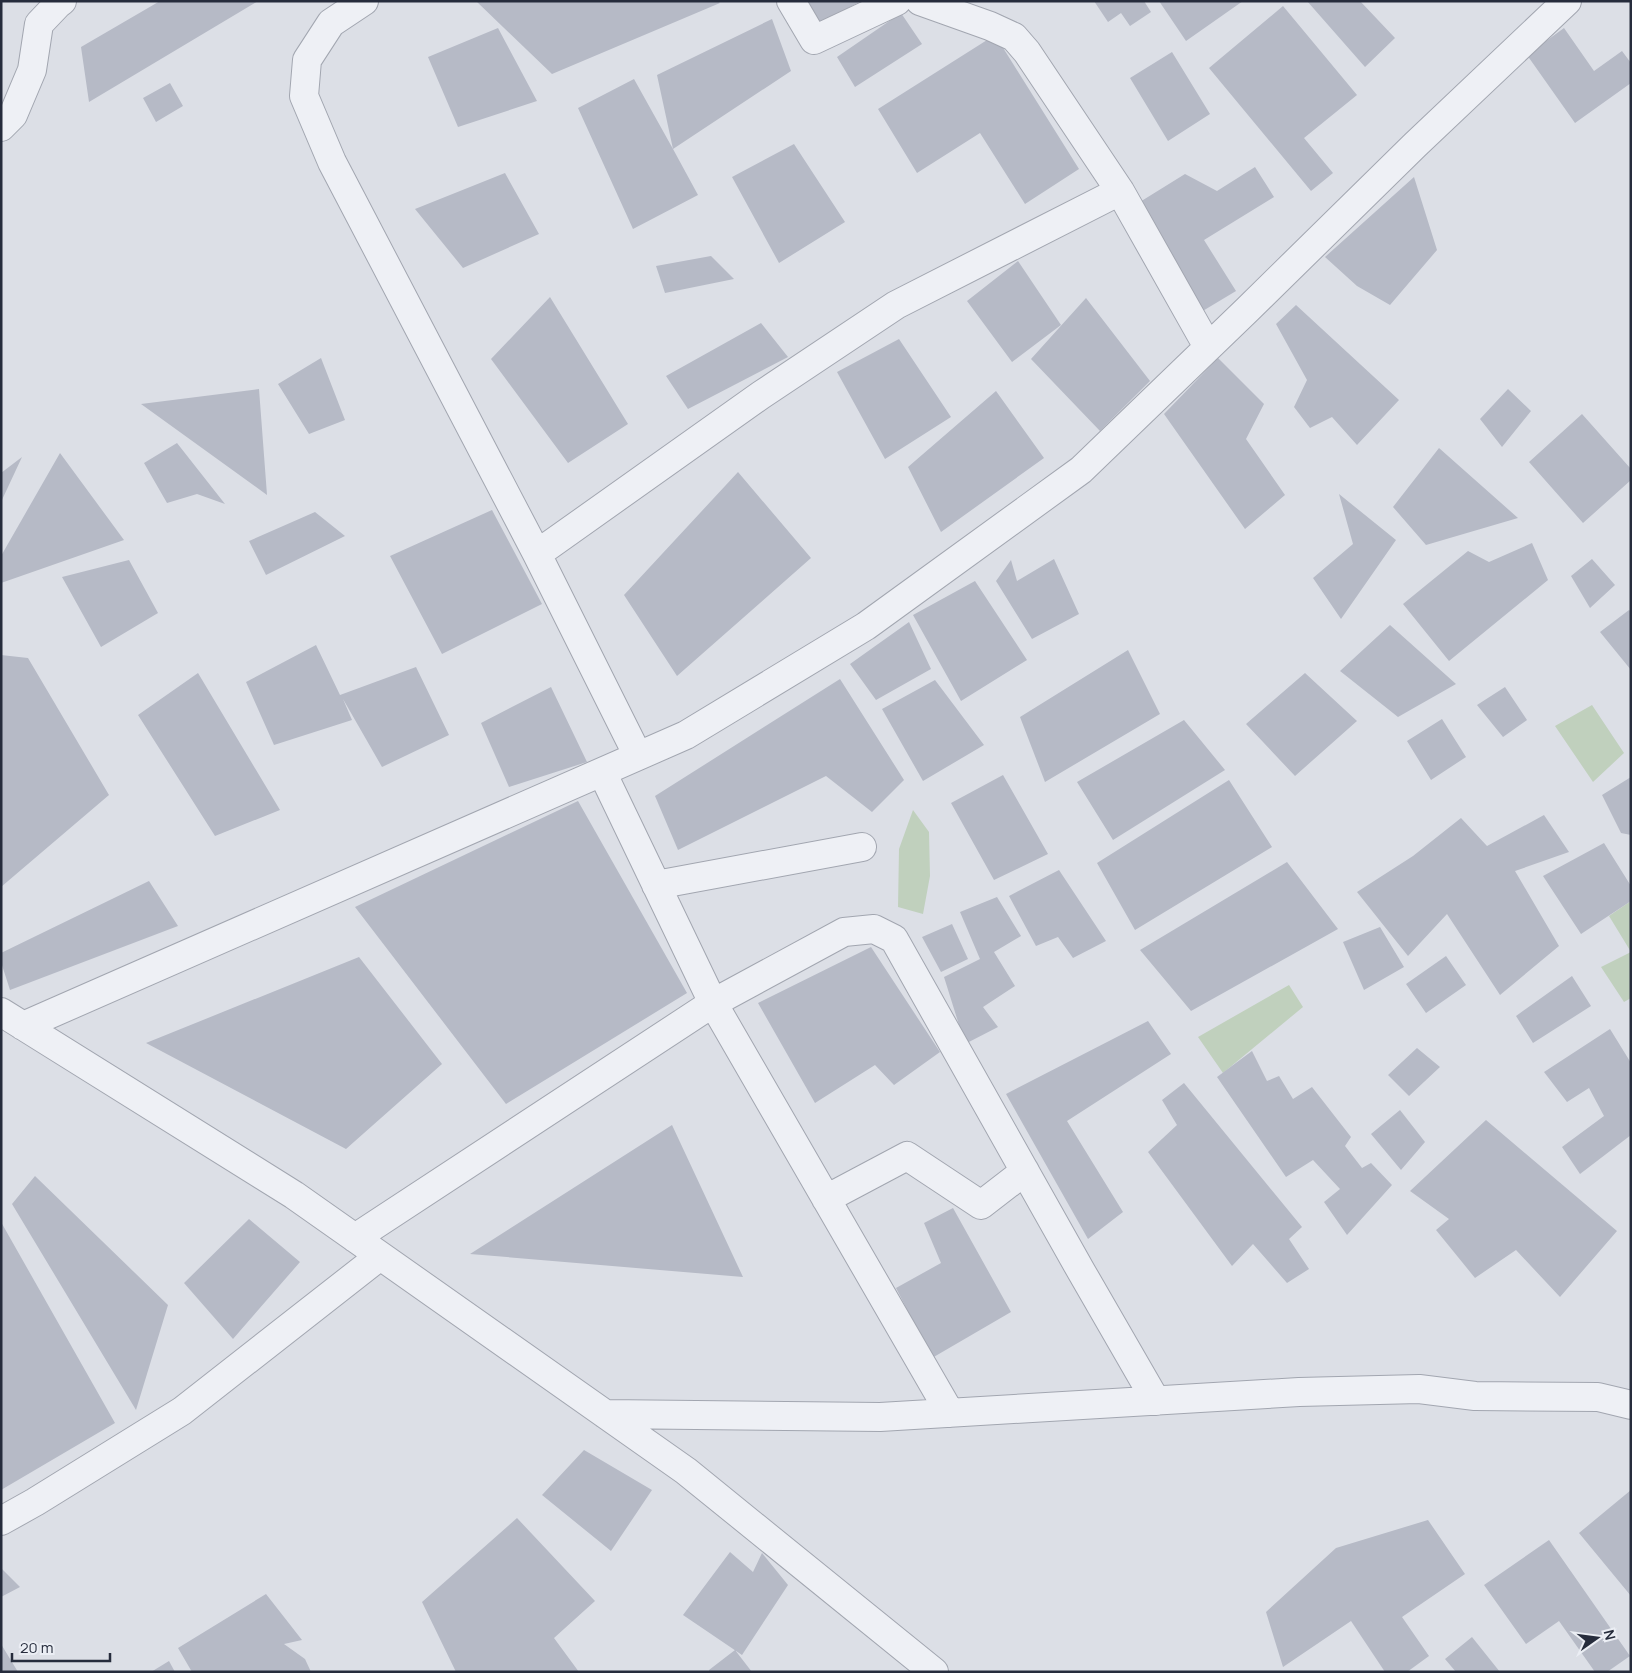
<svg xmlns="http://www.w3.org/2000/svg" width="1632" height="1673" font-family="Manrope,sans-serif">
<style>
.green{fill:#c0d0bd}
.building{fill:#b6bac6}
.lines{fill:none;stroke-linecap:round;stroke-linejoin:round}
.street-casing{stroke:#a2a6b0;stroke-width:30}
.street{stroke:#eef0f5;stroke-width:28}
</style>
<rect width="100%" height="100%" fill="#dcdfe6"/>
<path class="green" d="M1592 705 1624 753 1593 782 1555 726Z
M913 810 929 832 930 876 923 914 898 907 899 849Z
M1631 901V998L1624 1002 1601 967 1631 952 1609 916Z
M1289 985 1303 1007 1223 1073 1198 1037Z"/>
<path class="building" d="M160 1H258L89 102 81 47Z
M476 1H718L720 3 552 74Z
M808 1H861L820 23Z
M1094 1H1144L1151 12 1130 26 1121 13 1108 22Z
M1159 1H1243L1186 41Z
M1307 1H1360L1395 38 1365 67Z
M1283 6 1357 95 1304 138 1333 173 1311 191 1209 68Z
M901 13 922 44 855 87 837 57Z
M772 19 791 71 673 149 698 195 633 229 578 108 634 79 673 149 657 75Z
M498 28 537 101 458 127 428 57Z
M1564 28 1594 71 1622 51 1631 63V83L1575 123 1527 55Z
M995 35 1079 169 1025 204 980 133 917 173 878 109Z
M1172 52 1210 114 1168 141 1130 78Z
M170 83 183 106 156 122 143 98Z
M794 144 845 222 779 263 732 177Z
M1255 167 1274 197 1204 240 1236 291 1201 312 1135 205 1185 174 1217 191Z
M505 173 539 234 463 268 415 209Z
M1414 177 1437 250 1390 305 1357 286 1325 257Z
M711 256 734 279 665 293 656 266Z
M1018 261 1061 325 1012 362 967 301Z
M550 297 628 424 568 463 491 359Z
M1086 298 1150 381 1100 431 1031 359Z
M1296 305 1399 400 1357 445 1332 417 1310 428 1294 407 1307 380 1276 324Z
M761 323 788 357 688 409 666 376Z
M899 339 951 417 885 459 837 372Z
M321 358 345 420 309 434 278 384Z
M1218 358 1264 404 1246 439 1285 495 1245 529 1164 414Z
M259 389 267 495 141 404Z
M1508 389 1531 411 1502 447 1480 419Z
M996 391 1044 458 941 532 908 467Z
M1582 414 1631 469V480L1583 523 1529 462Z
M177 443 225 504 197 494 167 503 144 463Z
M1439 448 1518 518 1426 545 1393 507Z
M60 453 124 540 1 583V556Z
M22 457 1 502V473Z
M738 472 811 558 677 676 624 595Z
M1339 494 1396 540 1341 619 1313 578 1353 544Z
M492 510 542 604 442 654 390 556Z
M315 512 345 536 266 575 249 541Z
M1532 543 1548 580 1449 661 1403 604 1468 551 1489 562Z
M1054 559 1079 614 1032 639 996 581 1011 560 1017 581Z
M1592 559 1615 585 1590 608 1571 576Z
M129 560 158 613 101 647 62 577Z
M975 581 1027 660 961 701 913 615Z
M1629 610 1631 612V670L1600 632Z
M909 622 931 669 876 700 850 664Z
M1390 625 1456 684 1398 717 1340 671Z
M316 645 340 695 416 667 449 735 382 767 343 699 352 720 274 745 246 682Z
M1128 650 1160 714 1045 782 1020 717Z
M1 655 28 658 109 795 1 887Z
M198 673 280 810 215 836 138 715Z
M1305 673 1357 721 1295 776 1246 724Z
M840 679 904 780 872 812 826 776 678 850 655 796Z
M935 680 984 745 923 781 882 709Z
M551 687 587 762 509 787 481 723Z
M1505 687 1527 720 1503 737 1477 705Z
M1442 719 1466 757 1431 780 1407 741Z
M1184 720 1225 770 1113 840 1077 782Z
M1003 775 1048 854 994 880 951 803Z
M1631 777V835L1621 833 1602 795Z
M1229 780 1272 847 1135 930 1097 863Z
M578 801 687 993 506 1104 355 907Z
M1544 815 1569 852 1515 871 1559 946 1500 995 1447 914 1408 956 1357 892 1413 856 1461 818 1487 846Z
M1604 843 1631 886V901L1581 934 1543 876Z
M1287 862 1338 929 1191 1011 1140 950Z
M1059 870 1106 941 1073 958 1058 937 1036 946 1009 896Z
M149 881 178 926 10 990 1 962V953Z
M997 897 1021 936 994 952 1015 986 983 1007 998 1027 965 1044 944 977 980 959 960 912Z
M952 924 968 959 941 972 922 937Z
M1380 927 1404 967 1364 990 1343 942Z
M871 947 940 1052 894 1085 875 1065 815 1103 758 1003Z
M1446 956 1466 985 1426 1013 1406 984Z
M359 957 442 1064 346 1149 146 1043Z
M1572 976 1591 1006 1533 1043 1516 1016Z
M1148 1021 1171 1054 1067 1121 1123 1212 1088 1239 1006 1094Z
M1610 1029 1631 1063V1135L1580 1174 1562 1147 1604 1116 1589 1088 1567 1102 1544 1072Z
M1417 1048 1440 1067 1409 1096 1388 1075Z
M1252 1051 1267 1081 1279 1076 1293 1099 1312 1087 1351 1137 1345 1146 1362 1168 1371 1163 1392 1185 1347 1235 1324 1202 1340 1189 1313 1160 1286 1177 1217 1077Z
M1184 1083 1302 1227 1289 1239 1309 1269 1287 1283 1253 1244 1232 1266 1148 1152 1177 1125 1162 1100Z
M1400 1110 1425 1142 1401 1170 1371 1134Z
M1486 1120 1617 1231 1560 1297 1516 1250 1475 1278 1436 1230 1449 1219 1410 1191Z
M672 1125 743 1277 470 1254Z
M35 1176 168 1305 136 1410 12 1204Z
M953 1208 1011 1312 932 1358 896 1288 941 1263 924 1223Z
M249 1219 300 1262 233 1339 184 1283Z
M1 1222 115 1423 1 1490Z
M584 1450 652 1490 611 1551 542 1495Z
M1631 1490V1596L1579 1533Z
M517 1518 595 1601 554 1638 579 1672H456L422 1602Z
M1428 1520 1465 1574 1402 1617 1429 1656 1407 1672H1385L1351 1621 1283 1667 1266 1612 1336 1548Z
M1549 1540 1630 1656 1607 1672H1595L1559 1621 1526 1644 1484 1585Z
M730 1552 753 1572 762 1553 788 1585 742 1655 683 1615Z
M1 1568 20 1587 1 1597Z
M266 1594 302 1640 284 1644 305 1659 311 1672H192L178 1648Z
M1472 1637 1500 1672H1456L1445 1659Z
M1 1644 18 1672H1Z
M735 1650 752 1672H709V1670Z
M169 1661 175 1672H151Z"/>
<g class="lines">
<defs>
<path id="street" d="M364 1 331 23 307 60 304 96 332 162 537 554 638 756
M791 1 814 40 897 1
M920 1 990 26 1014 37 1027 52 1120 191 1208 347
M1 127 13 115 32 70 39 24 58 4 62 1
M537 554 761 395 896 305 1120 191
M602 772 713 1003 950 1413
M656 885 862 847
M1 1012 294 1195 686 1471 934 1672
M23 1026 686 735 866 626 1081 470 1247 310 1415 145 1567 1
M826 1199 907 1156 981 1205 1025 1171
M355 1238 713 1003 844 932 874 929 894 939 1081 1271 1156 1401
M605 1414 880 1417 1299 1392 1419 1389 1475 1396 1598 1397 1631 1405
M1 1521 35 1502 182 1411 380 1256"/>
</defs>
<use href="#street" class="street-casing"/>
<use href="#street" class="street"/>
</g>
<rect width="1632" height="1673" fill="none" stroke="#262c3c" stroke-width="5"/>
<g transform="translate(1597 1638) rotate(76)" stroke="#ebeef4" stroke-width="4" paint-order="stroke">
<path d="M0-4L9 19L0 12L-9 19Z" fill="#262c3c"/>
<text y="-8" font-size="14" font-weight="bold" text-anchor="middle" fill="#262c3c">N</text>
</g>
<path d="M12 1653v8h98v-8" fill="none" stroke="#262c3c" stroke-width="2.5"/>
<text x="20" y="1653" font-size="15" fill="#262c3c" stroke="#ebeef4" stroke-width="4" paint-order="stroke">20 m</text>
</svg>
